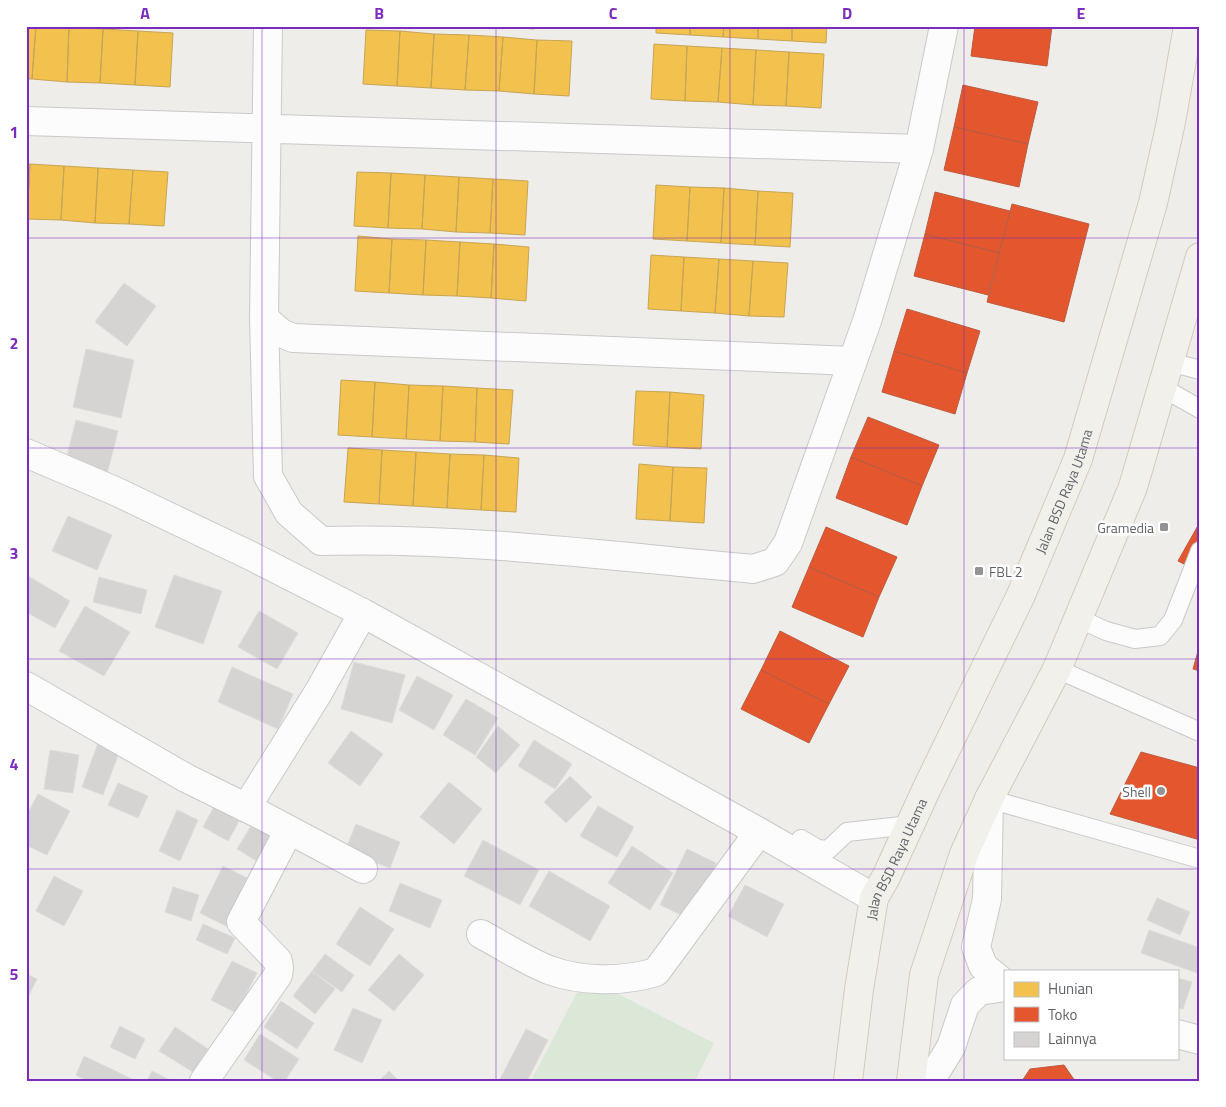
<svg xmlns="http://www.w3.org/2000/svg" width="1226" height="1107" font-family="'Titillium Web',sans-serif">
<style>
.green{fill:#dbe8d8}
.homes{fill:#f2c14e;stroke:#c6a556}
.shops{fill:#e4572e;stroke:#bc5b3f}
.building{fill:#d5d4d3;stroke:#dedcda}
.lines{fill:none;stroke-linecap:round;stroke-linejoin:round}
.lane-casing{stroke:#c9c9c9;stroke-width:20}
.street-casing{stroke:#c9c9c9;stroke-width:30}
.secondary-casing{stroke:#c9c9c9;stroke-width:30}
.primary-casing{stroke:#d3cabb;stroke-width:30}
.lane{stroke:#fdfcfc;stroke-width:18}
.street{stroke:#fdfcfc;stroke-width:28}
.secondary{stroke:#fdfcfc;stroke-width:28}
.primary{stroke:#f2f0eb;stroke-width:28}
.grid{fill:none;stroke:#7b2cbf;stroke-width:1;stroke-opacity:0.55}
.poi-dot{fill:#929395;stroke:#fff;stroke-width:2}
.labels{text-anchor:middle;dominant-baseline:central;stroke-width:5;stroke-linejoin:round;paint-order:stroke}
.street-label{font-size:14px;fill:#606367;stroke:#fff}
.poi-label{font-size:14px;fill:#606367;stroke:#fff;text-anchor:end}
.neatline{fill:none;stroke:#7b2cbf;stroke-width:2}
.grid-label{font-size:16px;text-anchor:middle;font-weight:bold;fill:#7b2cbf}
</style>
<rect width="100%" height="100%" fill="#efedea"/>
<path class="green" d="M585 977 714 1043 695 1081H531Z"/>
<path class="homes" d="M26 26H36L32 79H26Z
M36 26 69 27 67 82 32 79Z
M499 26H534V29Z
M656 26H690V35L656 33Z
M690 26H724L723 37 690 35Z
M724 26H758V39L723 37Z
M758 26H792V41L758 39Z
M792 26H827L826 43 792 41Z
M69 27 103 29 100 83 67 82Z
M103 29 138 31 135 85 100 83Z
M366 30 400 31 397 86 363 84Z
M138 31 173 33 170 87 135 85Z
M400 31 434 34 431 88 397 86Z
M434 34 469 35 465 90 431 88Z
M469 35 503 37 499 91 465 90Z
M503 37 537 40 534 94 499 91Z
M537 40 572 41 569 96 534 94Z
M654 44 687 46 685 101 651 99Z
M687 46 722 48 718 102 685 101Z
M722 48 756 50 753 105 718 102Z
M756 50 789 52 786 106 753 105Z
M789 52 824 54 821 108 786 106Z
M26 164H30L27 219H26Z
M30 164 64 166 61 220 27 219Z
M64 166 98 168 95 223 61 220Z
M98 168 133 170 129 224 95 223Z
M133 170 168 172 164 226 129 224Z
M357 172 391 173 388 228 354 226Z
M391 173 425 175 422 229 388 228Z
M425 175 459 177 456 232 422 229Z
M459 177 493 179 490 233 456 232Z
M493 179 528 181 525 235 490 233Z
M656 185 690 187 687 241 653 239Z
M690 187 724 188 721 243 687 241Z
M724 188 758 191 755 245 721 243Z
M758 191 793 193 790 247 755 245Z
M358 236 392 239 389 293 355 291Z
M392 239 426 240 423 295 389 293Z
M426 240 460 242 457 296 423 295Z
M460 242 494 244 491 298 457 296Z
M494 244 529 247 526 301 491 298Z
M651 255 684 257 681 311 648 309Z
M684 257 719 259 715 313 681 311Z
M719 259 753 261 749 316 715 313Z
M753 261 788 263 784 317 749 316Z
M341 380 375 382 372 437 338 435Z
M375 382 409 385 406 439 372 437Z
M409 385 443 386 440 441 406 439Z
M443 386 477 388 475 442 440 441Z
M477 388 513 390 509 444 475 442Z
M636 391 670 392 667 447 633 445Z
M670 392 704 395 701 449 667 447Z
M348 448 382 450 379 504 344 502Z
M382 450 416 452 413 506 379 504Z
M416 452 450 454 447 508 413 506Z
M450 454 484 455 481 510 447 508Z
M484 455 519 458 516 512 481 510Z
M639 464 673 467 670 521 636 519Z
M673 467 707 468 704 523 670 521Z"/>
<path class="shops" d="M975 26H1052L1047 66 971 56Z
M963 85 1038 102 1028 144 954 127Z
M954 127 1028 144 1019 187 944 170Z
M935 192 1010 211 999 253 925 234Z
M1012 204 1089 224 1064 322 987 302Z
M925 234 999 253 988 295 914 276Z
M907 309 980 331 967 373 894 351Z
M894 351 967 373 955 414 882 392Z
M868 417 939 445 922 486 851 457Z
M851 457 922 486 907 525 836 498Z
M1200 522V572L1178 561Z
M826 527 897 557 879 597 809 567Z
M809 567 879 597 863 637 792 607Z
M780 631 849 666 829 704 761 670Z
M1200 644V671L1193 669Z
M761 670 829 704 809 743 741 709Z
M1141 752 1200 768V840L1110 814Z
M1064 1065 1075 1081H1022L1030 1069Z"/>
<path class="building" d="M124 283 156 306 127 346 95 322Z
M86 349 134 360 121 418 73 407Z
M76 420 118 431 107 474 65 464Z
M68 516 112 535 97 570 52 551Z
M174 575 222 591 203 644 155 627Z
M28 576 70 601 55 628 26 612V578Z
M99 577 147 590 141 614 93 602Z
M85 606 130 632 104 676 59 651Z
M259 611 298 633 277 669 238 647Z
M354 662 405 675 392 723 341 709Z
M232 667 293 694 278 729 218 702Z
M417 676 453 695 434 730 399 710Z
M466 699 498 718 475 755 443 735Z
M498 726 520 745 496 773 476 757Z
M351 731 383 754 360 786 328 763Z
M99 740 121 748 103 795 82 787Z
M534 740 572 764 555 789 518 766Z
M50 750 79 755 73 793 44 789Z
M570 776 592 797 566 823 544 802Z
M449 782 482 809 454 844 420 817Z
M118 783 148 796 138 818 108 805Z
M38 794 70 811 47 855 26 845V817Z
M217 801 243 814 228 841 203 827Z
M598 806 634 827 617 857 580 836Z
M177 810 198 820 180 861 159 851Z
M254 821 280 837 263 865 237 849Z
M356 824 400 842 390 868 345 851Z
M483 840 539 870 520 905 464 876Z
M632 846 673 873 650 910 608 883Z
M687 849 716 863 690 919 660 905Z
M223 866 255 882 232 929 200 913Z
M549 871 610 906 590 941 529 906Z
M54 876 83 891 64 926 36 911Z
M400 883 442 900 430 928 389 911Z
M745 885 784 904 767 937 728 916Z
M173 887 199 895 191 921 165 912Z
M1157 898 1190 912 1180 935 1147 920Z
M360 907 394 929 370 966 336 944Z
M203 924 235 938 227 954 196 940Z
M1149 930 1200 948V974L1141 953Z
M325 954 354 975 342 992 312 971Z
M399 954 424 975 394 1011 368 990Z
M232 961 257 973 236 1013 211 1000Z
M312 971 335 989 315 1014 293 996Z
M26 974 37 979 26 1001Z
M1177 978 1192 982 1183 1009 1177 1008Z
M281 1001 314 1023 297 1049 264 1027Z
M353 1008 382 1020 362 1063 334 1050Z
M120 1026 145 1039 135 1059 110 1047Z
M175 1027 208 1049 193 1072 159 1051Z
M526 1029 548 1040 527 1081H499Z
M260 1034 299 1059 285 1081H277L244 1060Z
M84 1056 132 1079 131 1081H87L76 1075Z
M152 1071 172 1081H147Z
M389 1071 399 1081H379Z"/>
<g class="lines">
<defs>
<path id="lane" d="M1170 362 1200 370
M1163 388 1200 409
M1080 619 1106 631 1135 639 1160 636 1173 620 1200 551
M1057 669 1200 732
M989 799 1200 859
M801 839 818 849 828 850 847 832 910 825"/>
<path id="street" d="M268 26 264 318 281 333 293 338 853 361
M26 121 919 149
M264 318 268 476 289 513 321 541C465 537 609 556 753 569L775 562 788 543 867 321 919 149 944 26
M26 453 115 491 247 554 363 613 759 832 874 898
M26 686 186 778 261 815 363 869
M246 808 318 693 363 613
M481 934C503 946 526 961 549 970 582 982 623 982 656 972L759 832
M204 1081 278 975 279 968 278 961 241 922 289 830"/>
<path id="secondary" d="M989 799 987 899 976 947 983 966 1005 984
M1177 1034 1200 1040
M930 1081 951 1047 965 1005 979 991 1005 987"/>
<g id="primary">
<path id="s1" d="M848 1081 859 989 874 898 886 877 927 788 1021 595 1078 459 1153 203 1171 122 1188 26"/>
<path d="M911 1081 924 975 964 854 989 799 1057 669 1133 487 1200 257"/>
</g>
</defs>
<use href="#lane" class="lane-casing"/>
<use href="#street" class="street-casing"/>
<use href="#secondary" class="secondary-casing"/>
<use href="#primary" class="primary-casing"/>
<use href="#lane" class="lane"/>
<use href="#street" class="street"/>
<use href="#secondary" class="secondary"/>
<use href="#primary" class="primary"/>
</g>
<path class="grid" d="M262 26V1081M496 26V1081M730 26V1081M964 26V1081M26 238H1200M26 448H1200M26 659H1200M26 869H1200"/>
<g class="poi-dot">
<rect x="1159" y="522" width="10" height="10" rx="2.5"/>
<rect x="974" y="566" width="10" height="10" rx="2.5"/>
<circle cx="1161" cy="791" r="5"/>
</g>
<g class="labels">
<g class="street-label">
<text stroke="none"><textPath href="#s1" startOffset="634">Jalan BSD Raya Utama</textPath></text>
<text stroke="none"><textPath href="#s1" startOffset="229">Jalan BSD Raya Utama</textPath></text>
</g>
<g class="poi-label">
<text x="1154" y="527">Gramedia</text>
<text x="989" y="571" text-anchor="start">FBL 2</text>
<text x="1151" y="791">Shell</text>
</g>
</g>
<rect width="1226" height="1107" fill="none" stroke="#ffffff" stroke-width="55"/>
<rect x="1004" y="970" width="175" height="90" fill="#ffffff" stroke="#bfc1c2"/>
<rect x="1014" y="982" width="25" height="15" fill="#f2c14e" stroke="#bfc1c2"/>
<text x="1048" y="994" font-size="15" fill="#606367">Hunian</text>
<rect x="1014" y="1007" width="25" height="15" fill="#e4572e" stroke="#bfc1c2"/>
<text x="1048" y="1020" font-size="15" fill="#606367">Toko</text>
<rect x="1014" y="1032" width="25" height="15" fill="#d5d4d3" stroke="#bfc1c2"/>
<text x="1048" y="1044" font-size="15" fill="#606367">Lainnya</text>
<rect x="28" y="28" width="1170" height="1052" class="neatline"/>
<g class="grid-label">
<text x="145" y="19">A</text>
<text x="379" y="19">B</text>
<text x="613" y="19">C</text>
<text x="847" y="19">D</text>
<text x="1081" y="19">E</text>
<text x="14" y="138">1</text>
<text x="14" y="349">2</text>
<text x="14" y="559">3</text>
<text x="14" y="770">4</text>
<text x="14" y="980">5</text>
</g>
</svg>
